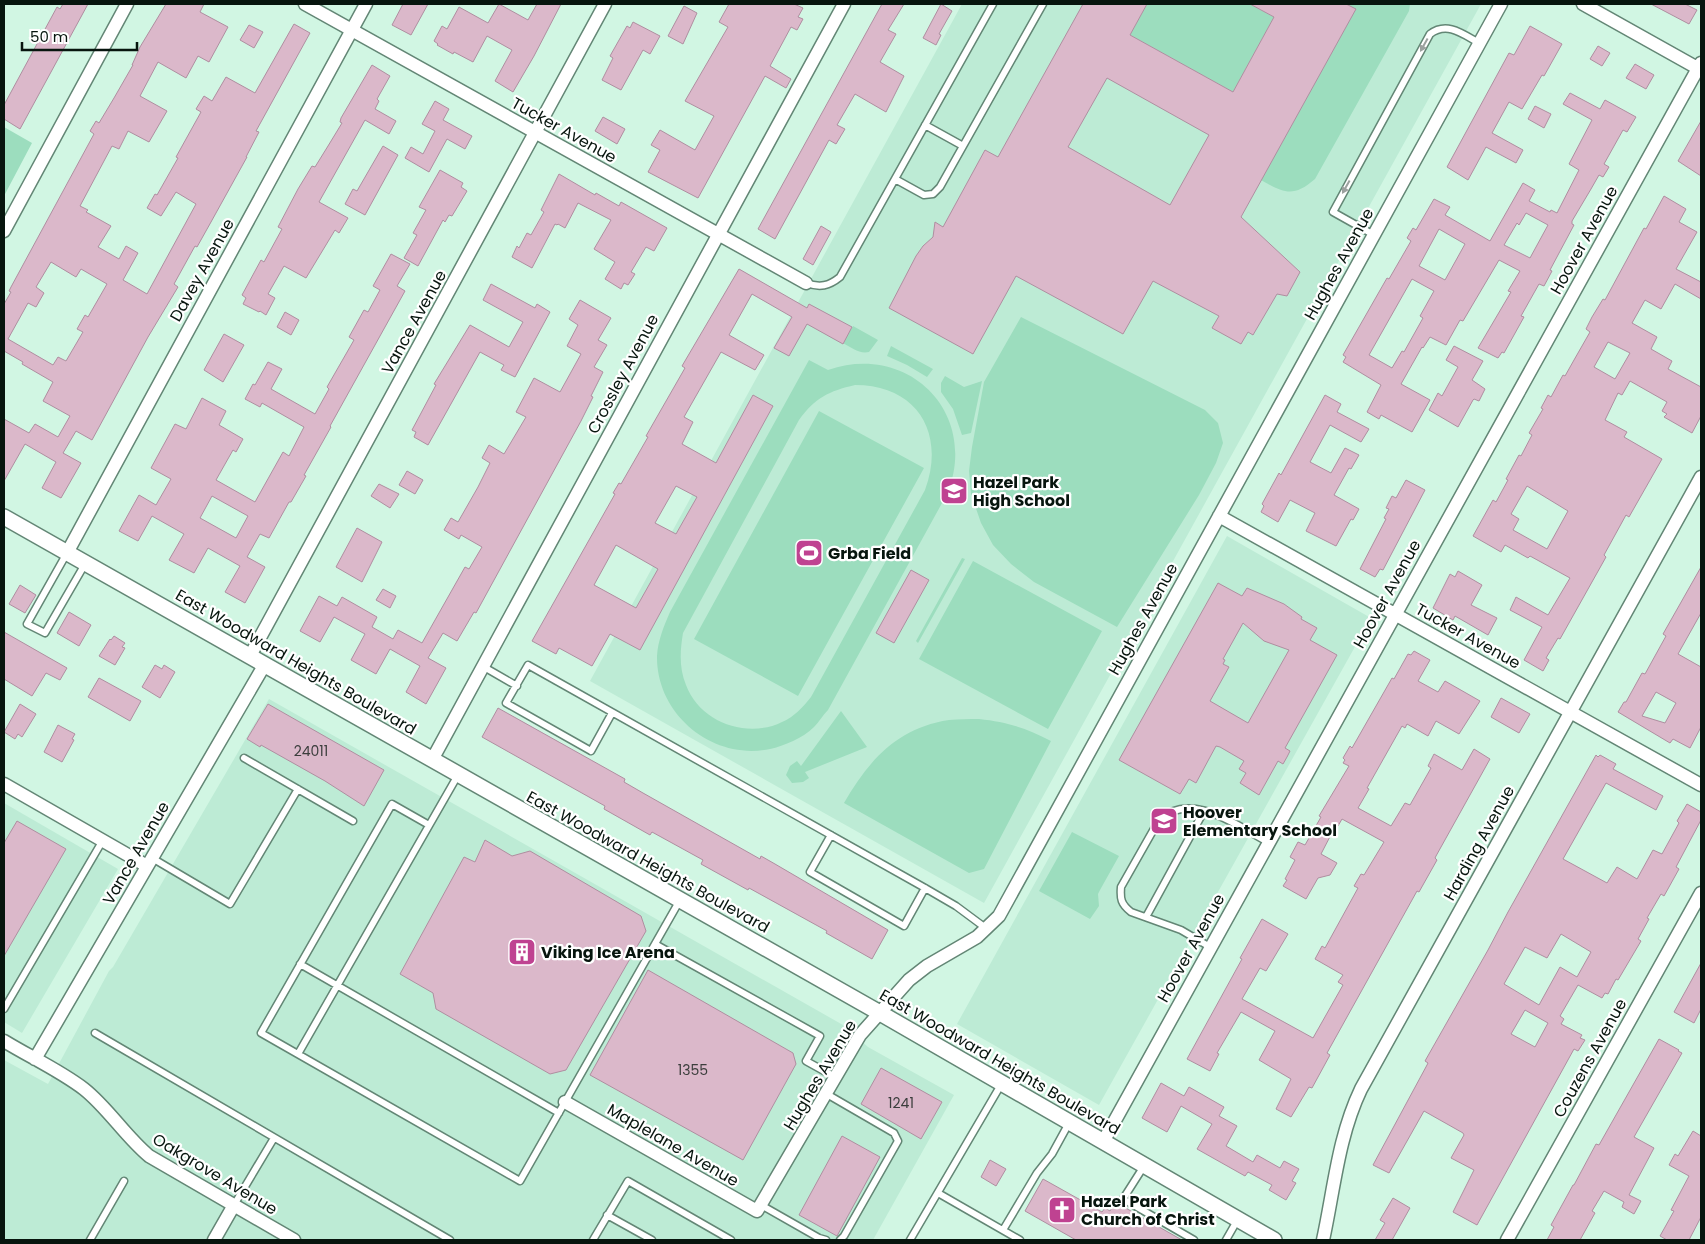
<svg xmlns="http://www.w3.org/2000/svg" width="1705" height="1244" font-family="Poppins,sans-serif">
<style>
.built{fill:#bdebd5}
.green{fill:#9cddbe;fill-rule:evenodd}
.building{fill:#dbb8ca;stroke:#af8ea0;fill-rule:evenodd}
.lines{fill:none;stroke-linecap:round;stroke-linejoin:round}
.service-casing{stroke:#638675;stroke-width:9}
.minor-casing{stroke:#638675;stroke-width:15}
.tertiary-casing{stroke:#638675;stroke-width:18}
.service{stroke:#fff;stroke-width:6}
.minor{stroke:#fff;stroke-width:12}
.tertiary{stroke:#fff;stroke-width:15}
.oneway{fill:#9ca19f}
.labels{text-anchor:middle;dominant-baseline:central;stroke-width:4.5;stroke-linejoin:round;paint-order:stroke}
.number-label{font-size:14px;fill:#3c3e3d}
.street-label{font-size:16px;fill:#07150e;stroke:#fff}
.poi-label{font-size:16px;font-weight:bold;fill:#07150e;stroke:#fff;text-anchor:start}
</style>
<rect width="100%" height="100%" fill="#d1f6e3"/>
<path class="built" d="M962 4H1481L984 903 590 681Z
M1227 536 1371 618 1099 1105 957 1024Z
M269 699 843 1025 868 1047 954 1095 873 1240H4V1060L48 1084 109 971 113 967Z
M4 803 118 869 22 1033 4 1022Z"/>
<path class="green" d="M1147 4H1250L1274 17 1233 92 1130 35Z
M1346 4H1410L1409 11 1315 179C1293 198 1284 193 1261 180L1355 9Z
M4 127 32 143 4 196Z
M1021 317 1205 410 1218 423 1223 443 1216 463 1199 495 1117 627 1034 582 1011 564 993 545 981 523 971 494 969 471 972 447 984 382Z
M853 326 878 340 869 352C859 354 852 348 843 343Z
M891 346 933 369 927 377 907 365 887 356Z
M809 360 828 370C909 342 980 414 947 494L828 710C823 715 819 722 814 727 803 738 784 746 770 749 712 761 656 714 657 656 658 640 664 626 670 612ZM855 385C917 385 946 433 925 490L811 697C803 707 794 717 782 722 748 739 700 723 686 685 679 668 680 651 683 633L799 420C815 398 829 391 855 385Z
M945 376 964 387 982 381 971 433 962 435 953 409 941 392V383Z
M819 411 924 468 798 696 694 639Z
M962 558 965 559 918 643 916 641Z
M973 561 1102 631 1048 729 919 659Z
M841 711 867 747 805 772 809 778 803 782 792 783 786 775 790 766 797 761 801 766Z
M979 719C1007 722 1026 728 1051 741L984 869 969 873 844 803C869 760 897 728 949 720 959 719 969 719 979 719Z
M1072 832 1119 856 1100 890 1098 894 1099 906 1090 919 1039 891Z"/>
<path class="building" d="M63 4H88L20 129 4 119V105L57 7 60 9Z
M166 4H204L200 12 228 27 209 62 198 56 186 78 158 62 140 96 167 111 149 142 128 131 119 149 112 146 80 206 88 210 86 212 111 226 98 247 119 259 126 246 138 253 123 280 147 294 196 204 176 192 161 216 147 208 155 194 157 195 178 158 176 157 201 112 196 109 204 96 212 101 226 77 255 93 294 24 310 33 256 131 259 132 246 157H247L211 222 197 247 195 246 174 284 178 287 148 337 92 440 76 431 63 453 81 463 61 498 42 488 56 462 25 444 4 481V419L29 433 35 424 58 437 70 416 43 401 53 382 22 364 23 362 4 351V304L11 292 9 291 11 287 94 134 90 131 96 121 99 123 114 98 133 65H132L140 47ZM51 262 76 277 81 269 107 284 88 317 85 315 77 329 83 332 66 361 58 357 53 365 8 339 28 303 36 307 44 293 36 287Z
M403 4H428L411 35 392 25Z
M499 4 528 20 537 4H561L534 56 513 92 495 81 512 50 487 36 473 62 454 52 453 54 437 45 438 44 434 41 442 26 447 29 459 7 488 23Z
M729 4H794L803 8 798 17 803 19 797 30 791 27 770 66 791 79 786 88 765 76 698 198 648 172 660 150 651 145 660 130 695 150 714 116 685 101 728 27 719 22Z
M882 4H904L888 30 896 34 880 62 904 76 886 112 855 94 837 125 845 129 836 144 829 140 775 239 758 229Z
M941 4 952 11 939 34 941 35 936 45 923 38Z
M1083 4H1147L1130 35 1233 92 1274 17 1250 4H1346L1356 9 1241 217 1300 272 1287 296 1277 294 1253 335 1248 332 1241 344 1212 328 1219 316 1153 281 1123 334 1016 276 973 354 889 308 916 256 923 246 933 237 935 222 943 227 985 150 998 157ZM1107 78 1209 135 1170 205 1068 147Z
M1651 4H1685L1697 10 1689 24Z
M684 6 697 13 683 44 668 36Z
M633 22 660 36 650 54 643 50 621 90 602 80 613 58 610 56 627 26 630 28Z
M249 25 263 32 254 48 240 40Z
M1530 26 1562 44 1544 76 1542 75 1522 109 1509 102 1492 133 1523 150 1516 163 1486 147 1468 180 1447 167 1509 53 1514 55Z
M1598 46 1610 53 1602 66 1590 59Z
M1635 64 1654 75 1646 89 1626 78Z
M372 65 390 76 377 99 379 101 375 109 396 121 389 134 365 120 319 202 348 218 339 233 335 230 306 278 284 266 268 294 275 298 266 315 260 311 259 312 243 304 246 298 242 295 261 260 264 262 282 229 278 227 298 189 312 166 315 167 328 146 342 123 340 122 341 118Z
M1570 93 1600 109 1605 100 1636 117 1627 132 1623 130 1604 164 1609 167 1603 177 1599 175 1591 189 1572 221V224L1574 225 1550 270 1552 271 1544 286 1539 284 1521 316 1524 317 1504 353 1502 352 1498 358 1478 348 1511 292 1508 291 1520 271 1499 260 1463 321 1460 320 1446 345 1430 337 1423 348 1422 347 1401 384 1430 400 1412 432 1381 415 1379 419 1367 412 1381 385 1343 362 1346 357 1343 355 1387 278 1389 279 1411 241 1407 238 1413 228 1416 230 1434 199 1450 207 1445 215 1490 241 1523 183 1535 190 1529 201 1550 212 1551 210 1557 213 1579 170 1569 164 1592 120 1563 104ZM1526 213 1548 225 1530 258 1504 245 1517 223 1519 225ZM1439 229 1465 244 1445 280 1419 266ZM1412 279 1434 291 1420 316 1423 318 1404 352 1402 351 1392 368 1369 355Z
M435 101 449 109 443 120 472 136 465 149 447 139 429 172 405 158 411 147 423 154 435 131 422 124Z
M1535 106 1551 114 1544 128 1528 119Z
M603 117 625 129 617 144 595 131Z
M1701 121V176L1678 161Z
M383 146 398 155 365 215 345 204 353 189 357 191Z
M440 170 463 183 461 187 467 191 452 216 449 215 445 222 443 220 418 266 404 258 417 235 413 233 426 210 419 207Z
M559 174 595 195 596 193 619 206 621 202 667 228 654 251 646 247 631 272 635 274 628 285 624 283 621 289 605 279 615 262 594 249 611 220 578 203 565 228 558 224 557 225 555 224 532 268 512 257 517 246 519 248 527 233 531 235 544 212 541 210Z
M1664 196 1686 209 1679 222 1697 232 1676 269 1701 282V299L1675 284 1661 309 1645 300 1632 323 1657 337 1651 349 1672 361 1668 369 1701 387V416L1692 433 1664 417 1667 414 1662 411 1667 402 1630 381 1622 395 1618 393 1605 420 1627 432 1624 437 1662 459 1629 517 1626 515 1604 555 1606 557 1560 639 1558 638 1546 658 1549 660 1543 671 1524 660 1542 627 1510 610 1516 597 1548 615 1570 578 1530 556 1528 558 1505 545 1501 552 1473 536 1493 500 1496 502 1508 480 1506 479 1519 455 1521 456 1532 435 1529 433 1543 409 1541 408 1548 395 1551 397 1563 375 1565 376 1574 360 1590 332 1586 329 1592 317 1603 299 1605 300 1644 228 1646 229ZM1608 342 1630 353 1615 379 1594 367ZM1527 486 1568 511 1547 549 1513 530 1519 519 1511 514Z
M821 226 831 232 813 265 803 259Z
M391 254 410 264 397 286 405 291 330 426 331 427 304 475 306 476 291 502H289L269 538 260 534 247 557 265 567 245 603 225 592 240 566 208 548 194 573 169 560 184 534 152 516 138 541 119 531 139 495 156 505 171 479 151 468 175 424 186 429 202 398 226 411 219 425 243 439 236 452 233 450 216 480 255 502 283 452 289 456 304 427 262 403 260 407 245 399 253 384 255 385 268 362 282 369 271 389 315 414 329 389 327 387 354 340 349 337 364 310 368 312 380 290 373 286ZM212 496 248 516 236 538 200 518Z
M739 269 807 308 809 304 852 327 843 344 807 324 789 356 774 348 792 317 752 294 729 335 764 355 755 370 721 352 684 417 693 422 682 444 716 463 753 395 773 406 640 650 610 634 592 666 559 648 556 654 532 641 615 494 613 493 619 483 621 484 648 437 646 436 685 368 682 366ZM676 486 697 497 676 534 655 523ZM616 545 658 569 636 608 594 585Z
M491 284 535 308 537 304 550 312 515 377 501 370 504 365 480 352 428 445 414 437 416 432 412 430 436 385 434 384 470 325 509 347 523 322 483 300Z
M580 300 611 318 598 340 607 345 594 367 603 372 591 396 593 397 581 421 476 613 474 612 457 641 443 633 428 658 446 668 426 704 406 692 420 666 390 649 376 674 351 660 365 634 334 617 320 642 300 631 319 596 337 606 342 597 377 617 372 627 393 639 398 630 422 643 465 567 469 569 482 547 461 535 459 539 444 530 451 518 458 522 478 487 490 463 482 458 489 445 504 454 526 417 516 412 534 378 560 392 581 354 567 346 578 325 569 319Z
M285 312 299 320 291 335 277 327Z
M224 334 244 345 223 382 204 370Z
M1454 346 1483 361 1472 380 1485 389 1479 401 1474 399 1473 400 1458 427 1429 410 1438 393 1442 396 1458 367 1446 360Z
M1325 395 1341 404 1337 412 1369 429 1361 442 1330 425 1310 462 1331 473 1345 448 1359 455 1351 469 1349 468 1334 495 1359 509 1353 520 1351 519 1336 546 1306 531 1315 513 1290 500 1278 522 1261 512 1264 506 1262 504 1279 473 1281 475Z
M407 471 423 480 415 494 399 485Z
M1406 480 1425 490 1383 570 1380 569 1375 577 1360 569 1386 519 1384 518 1389 509 1386 508 1392 496 1396 498Z
M379 484 399 494 390 508 371 496Z
M357 528 382 542 362 582 336 567Z
M1701 567V613L1678 654 1701 667V727L1690 748 1673 739 1670 743 1618 712 1624 702H1626L1642 673 1645 674 1666 636 1663 634ZM1656 692 1676 703 1665 723 1642 716Z
M911 570 929 580 894 643 876 633Z
M1458 571 1482 585 1471 605 1497 618 1488 635 1455 616 1453 620 1433 608 1450 574 1455 577Z
M1218 583 1242 596 1247 588 1284 604 1302 617 1301 619 1317 628 1310 640 1337 655 1285 748 1290 751 1287 757 1283 764 1278 761 1259 795 1240 783 1246 773 1239 769 1244 761 1220 747 1216 746 1196 783 1189 779 1180 794 1119 760ZM1243 623 1264 641 1289 650 1248 723 1210 701 1229 667 1223 664 1225 660 1223 659Z
M20 585 36 595 25 613 9 604Z
M383 589 396 596 390 608 376 600Z
M69 612 91 625 79 646 57 633Z
M4 632 67 668 60 680 46 673 32 696 4 679Z
M114 636 125 643 122 647 125 648 115 665 99 656 110 639 111 640Z
M1414 651 1430 660 1418 681 1438 692 1445 681 1480 701 1459 734 1436 721 1428 736 1407 724 1405 728 1402 726 1367 788 1369 789 1358 808 1391 826 1405 803 1410 805 1431 768 1428 766 1434 754 1462 770 1474 749 1490 759 1436 856 1435 858 1437 860 1419 892 1417 891 1327 1053 1330 1055 1312 1088 1309 1087 1291 1117 1276 1109 1291 1079 1259 1060 1275 1031 1241 1012 1217 1053 1219 1054 1210 1071 1187 1059 1242 959 1240 958 1262 919 1288 934 1266 971 1260 968 1242 999 1313 1038 1343 985 1338 982 1343 975 1315 959 1322 946 1325 948 1358 888 1354 886 1361 874 1364 875 1384 842 1342 819 1338 826 1336 825 1321 854 1337 863 1330 875 1318 878 1306 899 1283 886 1287 880 1285 879 1295 860 1290 857 1298 842 1305 845 1321 817 1319 816 1349 766 1343 763 1345 760 1343 758 1350 746 1352 748 1392 678 1394 679 1408 654 1411 655Z
M155 665 162 669 164 665 175 672 160 698 142 687Z
M99 678 141 701 130 721 88 697Z
M1501 698 1530 714 1519 733 1491 717Z
M20 704 36 714 22 737 18 734 15 739 4 732Z
M268 704 384 770 364 806 325 781 261 745 260 747 247 739Z
M498 708 625 779 624 782 643 793 760 859 761 856 775 864 888 930 872 959 826 933 827 931 749 888 748 890 701 864 703 860 652 832 650 835 604 809 605 806 482 737Z
M58 725 75 734 72 739 74 740 62 762 44 752Z
M1596 755 1598 757 1600 755 1616 764 1613 769 1663 796 1656 810 1606 783 1563 859 1607 883 1617 867 1637 879 1653 850 1662 854 1679 823 1677 821 1687 804 1701 812V820L1676 867 1679 869 1664 896 1661 894 1647 918 1649 919 1638 939 1641 941 1618 980 1616 979 1608 994 1605 993 1602 998 1578 985 1560 1016 1564 1019 1561 1024 1582 1035 1580 1038 1585 1040 1578 1051 1574 1049 1477 1225 1453 1212 1474 1170 1451 1158 1464 1135 1463 1133 1424 1111 1389 1173 1373 1165 1427 1065 1428 1063 1425 1061 1488 950 1508 912ZM1561 934 1591 952 1577 977 1560 967 1539 1005 1504 984 1525 947 1547 958ZM1525 1010 1548 1023 1535 1047 1511 1034Z
M17 821 66 849 4 956V843Z
M485 840 512 856 530 851 641 916 646 931 566 1070 550 1074 436 1009 433 993 400 974 464 857 475 862Z
M1701 963V1009L1694 1023 1674 1012Z
M648 970 793 1053 796 1064 743 1160 590 1075Z
M1659 1039 1679 1050 1678 1051 1682 1053 1634 1137 1654 1148 1629 1195 1641 1201 1634 1214 1622 1207 1624 1202 1604 1191 1592 1211 1595 1213 1580 1240H1547L1554 1227 1551 1225 1573 1185H1574L1596 1144 1599 1145Z
M881 1068 942 1102 921 1139 861 1104Z
M1161 1083 1184 1096 1189 1087 1224 1107 1219 1116 1237 1126 1226 1146 1253 1162 1257 1155 1280 1168 1284 1161 1299 1169 1292 1181 1296 1183 1286 1200 1269 1190 1272 1185 1248 1172 1245 1176 1197 1149 1212 1124 1181 1106 1167 1132 1142 1118Z
M1693 1131 1701 1136V1217L1689 1240H1667L1660 1236 1674 1211 1671 1210 1689 1176 1669 1165 1675 1154 1678 1156Z
M842 1136 880 1157 837 1236 799 1215Z
M990 1160 1006 1169 996 1186 981 1177Z
M1043 1179 1102 1212 1105 1208 1110 1211 1115 1202 1182 1240H1076L1025 1211Z
M1393 1198 1410 1208 1392 1240H1375L1385 1223 1380 1220Z"/>
<g class="lines">
<defs>
<path id="service" d="M925 125 963 146
M895 179 924 195 933 194 940 187 1043 4
M1374 235 1333 212 1430 34C1447 21 1463 34 1479 43
M806 283C820 288 829 286 840 277L993 4
M67 553 27 624 45 633 85 564
M484 667 517 686
M612 713 591 751 506 703 528 665 925 888 956 906 987 929
M244 758 353 821
M429 825 392 804 261 1033 520 1181 680 900
M831 835 810 872 904 926 925 888
M152 858 230 904 298 789
M1146 917 1204 811
M655 944 820 1036 806 1061 835 1077
M1210 947 1181 930 1131 912C1121 904 1120 899 1121 887L1159 820C1191 790 1237 826 1268 842
M300 964 559 1113
M4 1009 103 840
M95 1033 450 1240
M298 1054 458 775
M825 1093 894 1133 898 1141 844 1236 840 1240
M1144 1166 1123 1199 1194 1240
M938 1193 1020 1240
M234 1205 274 1138
M761 1205 819 1238 826 1240
M607 1215 652 1240
M1003 1230 1037 1173 1052 1154 1069 1123
M90 1240 124 1181
M593 1240 628 1181 731 1240
M910 1240 1002 1083
M1226 1240 1238 1219"/>
<path id="minor" d="M305 4 806 283
M1583 4 1701 70
M4 231 127 4
M1219 516 1701 785
M67 553 366 4
M250 656 605 4
M432 760 844 4
M4 784 147 866
M4 1041C30 1057 59 1070 84 1089 108 1108 125 1136 149 1156L294 1240
M35 1059 265 664
M565 1102 757 1211 860 1035 909 980 927 966 977 937 999 916 1501 4
M1103 1142 1701 63
M214 1240 234 1205
M1323 1240C1334 1190 1338 1137 1361 1089L1701 477
M1507 1240 1701 893"/>
<path id="tertiary" d="M4 517 880 1013 1274 1240"/>
</defs>
<use href="#service" class="service-casing"/>
<use href="#minor" class="minor-casing"/>
<use href="#tertiary" class="tertiary-casing"/>
<use href="#service" class="service"/>
<use href="#minor" class="minor"/>
<use href="#tertiary" class="tertiary"/>
</g>
<defs><path id="oneway-solid" d="M-6-.8H1V-3.2L6.5 0L1 3.2V.8H-6Z" transform="scale(1.25)"/></defs>
<g class="oneway">
<use href="#oneway-solid" transform="translate(1424 45) rotate(119)"/>
<use href="#oneway-solid" transform="translate(1346 187) rotate(119)"/>
</g>
<defs>
<symbol id="school-square" viewBox="-11 -11 22 22"><rect x="-9" y="-9" width="18" height="18" rx="4" fill="#bf4291" stroke="#fff"/><path d="M0-5L7-2L0 1L-7-2ZM-4 1L0 2.5L4 1V4Q0 6-4 4Z" fill="#fff"/></symbol>
<symbol id="stadium-square" viewBox="-11 -11 22 22"><rect x="-9" y="-9" width="18" height="18" rx="4" fill="#bf4291" stroke="#fff"/><path d="M0-5a6.5 5 0 1 0 0 10a6.5 5 0 1 0 0-10ZM-3.5-1.8h7v3.6h-7Z" fill="#fff"/></symbol>
<symbol id="building-square" viewBox="-11 -11 22 22"><rect x="-9" y="-9" width="18" height="18" rx="4" fill="#bf4291" stroke="#fff"/><path d="M-4-6H4V6H1V3H-1V6H-4ZM-2.5-4.3h1.7v1.8h-1.7ZM.8-4.3h1.7v1.8H.8ZM-2.5-1h1.7V.8h-1.7ZM.8-1h1.7V.8H.8Z" fill="#fff"/></symbol>
<symbol id="church-square" viewBox="-11 -11 22 22"><rect x="-9" y="-9" width="18" height="18" rx="4" fill="#bf4291" stroke="#fff"/><path d="M-1.2-6h2.4v3.5h3.3v2.4h-3.3V6h-2.4V-.1h-3.3v-2.4h3.3Z" fill="#fff"/></symbol>
</defs>
<g fill-rule="evenodd">
<use href="#school-square" x="938" y="475" width="32" height="32"/>
<use href="#stadium-square" x="793" y="537" width="32" height="32"/>
<use href="#school-square" x="1148" y="805" width="32" height="32"/>
<use href="#building-square" x="506" y="936" width="32" height="32"/>
<use href="#church-square" x="1046" y="1194" width="32" height="32"/>
</g>
<g class="labels">
<g class="number-label">
<text x="311" y="751">24011</text>
<text x="693" y="1070">1355</text>
<text x="901" y="1103">1241</text>
</g>
<g class="street-label">
<text transform="translate(564 130) rotate(29)">Tucker Avenue</text>
<text transform="translate(1584 240) rotate(-61)">Hoover Avenue</text>
<text transform="translate(1339 264) rotate(-61)">Hughes Avenue</text>
<text transform="translate(202 270) rotate(-61)">Davey Avenue</text>
<text transform="translate(414 322) rotate(-61)">Vance Avenue</text>
<text transform="translate(623 374) rotate(-62)">Crossley Avenue</text>
<text transform="translate(1387 594) rotate(-61)">Hoover Avenue</text>
<text transform="translate(1143 619) rotate(-61)">Hughes Avenue</text>
<text transform="translate(1468 636) rotate(29)">Tucker Avenue</text>
<text transform="translate(296 662) rotate(30)">East Woodward Heights Boulevard</text>
<text transform="translate(1479 843) rotate(-61)">Harding Avenue</text>
<text transform="translate(136 853) rotate(-60)">Vance Avenue</text>
<text transform="translate(648 862) rotate(29)">East Woodward Heights Boulevard</text>
<text transform="translate(1191 948) rotate(-61)">Hoover Avenue</text>
<text transform="translate(1590 1058) rotate(-61)">Couzens Avenue</text>
<text transform="translate(1000 1062) rotate(30)">East Woodward Heights Boulevard</text>
<text transform="translate(820 1075) rotate(-59)">Hughes Avenue</text>
<text transform="translate(673 1145) rotate(30)">Maplelane Avenue</text>
<text transform="translate(215 1174) rotate(31)">Oakgrove Avenue</text>
</g>
<g class="poi-label">
<text x="973" y="482">Hazel Park<tspan x="973" dy="18">High School</tspan></text>
<text x="828" y="553">Grba Field</text>
<text x="1183" y="812">Hoover<tspan x="1183" dy="18">Elementary School</tspan></text>
<text x="541" y="952">Viking Ice Arena</text>
<text x="1081" y="1201">Hazel Park<tspan x="1081" dy="18">Church of Christ</tspan></text>
</g>
</g>
<rect width="1705" height="1244" fill="none" stroke="#07150e" stroke-width="10"/>
<path d="M22 42v8h115v-8" fill="none" stroke="#07150e" stroke-width="2.5"/>
<text x="30" y="42" font-size="15" fill="#07150e" stroke="#ffffff" stroke-width="4" paint-order="stroke">50 m</text>
</svg>
